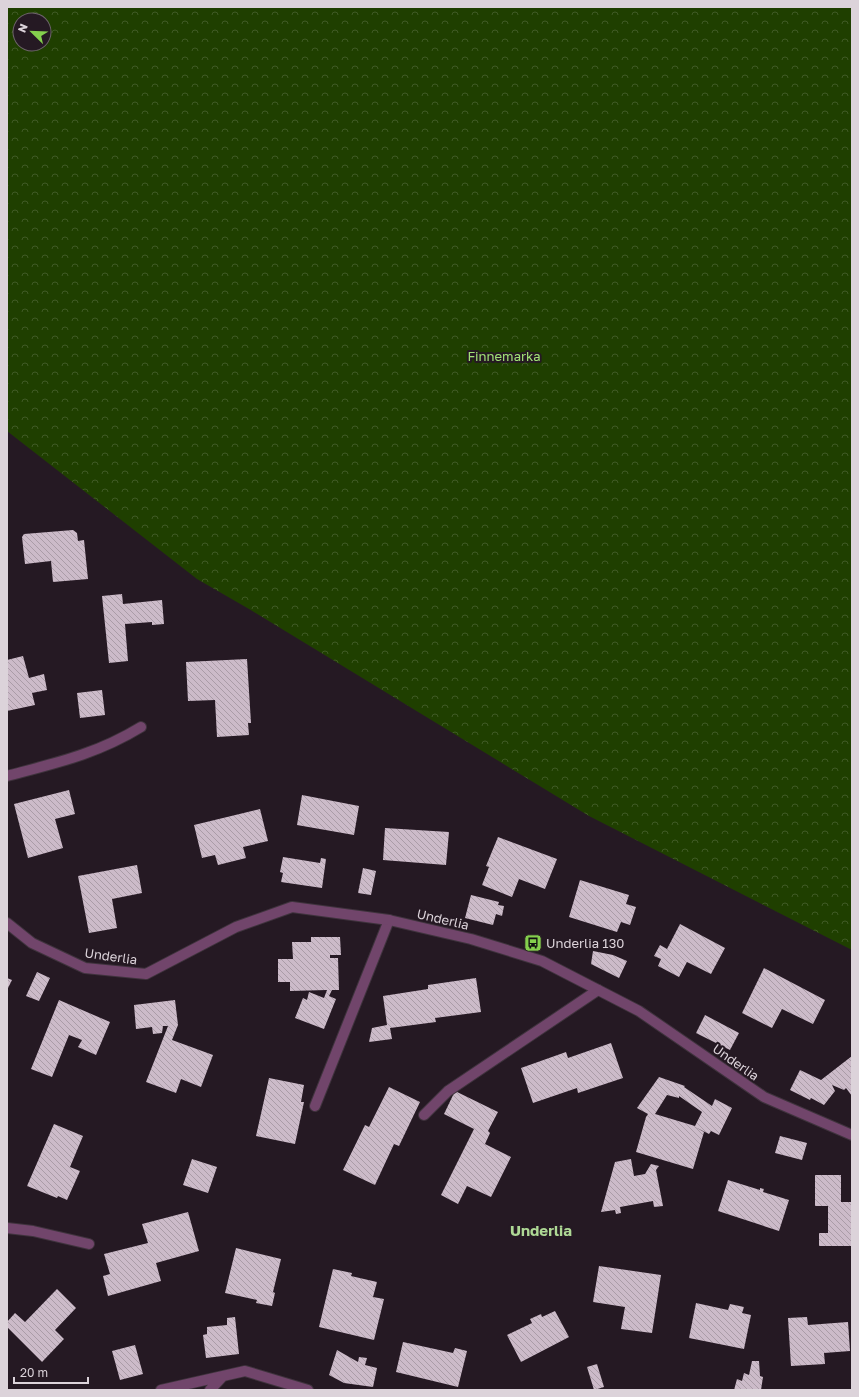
<svg xmlns="http://www.w3.org/2000/svg" width="859" height="1397" font-family="'Golos Text',sans-serif">
<style>
.forest{fill:url(#forest-crowns);fill-rule:evenodd}
.building{fill:url(#building-back-hatch);fill-rule:evenodd}
.lines{fill:none;stroke-linecap:round;stroke-linejoin:round}
.service-casing{stroke:#3f333d;stroke-width:12}
.minor-casing{stroke:#3f333d;stroke-width:12}
.service{stroke:#71456b;stroke-width:10}
.minor{stroke:#71456b;stroke-width:10}
.labels{text-anchor:middle;dominant-baseline:central;stroke-width:4;stroke-linejoin:round;paint-order:stroke}
.park-label{font-size:13px;fill:#a1e177;stroke:#251923}
.street-label{font-size:13px;fill:#dcd3da;stroke:#251923}
.poi-label{font-size:13px;fill:#dcd3da;stroke:#251923;text-anchor:start}
.quarter-label{font-size:15px;font-weight:bold;fill:#aed895;stroke:#251923}
</style>
<defs>
<pattern id="forest-crowns" width="20" height="18" patternUnits="userSpaceOnUse"><rect width="20" height="18" fill="#1f3f00"/><path d="M2 6a3 3 0 1 1 6 0M12 15a3 3 0 1 1 6 0" fill="none" stroke="#3f5a25"/></pattern>
<pattern id="building-back-hatch" width="6" height="6" patternUnits="userSpaceOnUse"><rect width="6" height="6" fill="#ccbbc9"/><path d="M-1 5l2 2M0 0l6 6M5-1l2 2" fill="none" stroke="#aa9ca7"/></pattern>
</defs>
<rect width="100%" height="100%" fill="#251923"/>
<path class="forest" d="M7 7H852V950L589 816 249 609 197 579 7 431ZM20 20H44V44H20Z"/>
<path class="building" d="M73 530 77 533 78 541 84 540 88 579 53 582 51 561 25 564 22 537 24 534Z
M122 594 123 604 162 600 164 624 152 625V622L125 624 128 661 109 663 102 596Z
M23 656 29 678 44 674 47 690 32 693 35 705 7 711V660Z
M247 659 251 723H248L249 735 217 737 215 700 188 701 186 662Z
M102 690 105 715 80 718 77 693Z
M69 790 75 814 55 819 63 848 28 858 14 804Z
M302 795 359 806 354 835 297 825Z
M260 809 268 841 243 847 246 858 218 865 215 855 202 858 194 825Z
M385 828 449 832 446 865 383 860Z
M498 837 557 859 545 889 519 879 512 897 482 885 489 867 486 866Z
M283 857 320 863 321 858 326 859 322 888 281 882 283 873 280 872Z
M137 865 142 893 112 899 117 928 89 933 78 876Z
M363 868 376 871 371 895 358 893Z
M580 880 629 895 626 904 636 907 630 925 621 922 617 932 569 917Z
M471 895 499 902 498 905 504 906 502 916 496 914 493 925 465 918Z
M680 924 725 948 711 974 687 962 679 977 658 966 661 959 654 956 660 945 667 949Z
M311 937H340L341 955H330V958H338L339 990H332L329 996 336 999 324 1029 295 1018 303 998 307 1000 309 992 324 998 327 990 290 991V982H278V959H293L292 942H311Z
M593 951 613 955 627 961 619 978 591 964Z
M764 968 825 1000 813 1024 782 1009 772 1028 742 1013Z
M37 972 50 978 39 1001 26 996Z
M7 978 12 980 7 990Z
M476 978 481 1012 435 1018 436 1022 390 1028 392 1039 369 1042 372 1028 387 1025 383 996 428 989V985Z
M59 1000 110 1022 96 1055 78 1047 82 1040 69 1035 52 1077 31 1069Z
M175 1000 178 1025 172 1040 213 1055 201 1087 181 1079 176 1093 146 1082 168 1026H163L162 1033 153 1034 152 1027 136 1029 134 1005Z
M705 1015 739 1033 730 1050 696 1033Z
M611 1043 623 1078 578 1093 577 1088 533 1103 521 1068 566 1052 568 1058Z
M852 1056V1096L846 1088 844 1090 832 1085 835 1091 824 1105 811 1098 810 1100 790 1090 800 1070 821 1080Z
M659 1077 685 1086 684 1087 712 1106 715 1099 732 1108 719 1135 711 1131 709 1134 695 1127 704 1132 693 1169 636 1152 646 1117 648 1114 637 1108ZM667 1095 679 1098V1096L702 1112 695 1126 655 1114Z
M269 1078 304 1085 301 1102H304L295 1144 256 1136Z
M389 1087 420 1102 399 1146 394 1144 375 1185 343 1170 365 1125 369 1127Z
M455 1091 498 1112 488 1131 490 1133 485 1144 511 1157 491 1197 467 1186 458 1204 441 1195 474 1129 444 1114Z
M54 1124 83 1136 70 1167 80 1171 67 1200 58 1196 57 1198 27 1186Z
M780 1136 807 1143 802 1160 775 1153Z
M192 1159 217 1167 208 1193 183 1185Z
M631 1159 634 1176 645 1174 651 1164 659 1166 656 1170 663 1206 654 1207 653 1201 620 1207 621 1213 616 1214 615 1210 601 1212 615 1162Z
M815 1175H841V1202H852V1246H819V1233H828V1206H815Z
M728 1180 760 1190V1188L764 1189 763 1192 789 1200 779 1231 718 1211Z
M188 1212 199 1251 156 1263 161 1281 108 1296 103 1276 110 1274 104 1254 148 1243 142 1224Z
M236 1248 281 1259 273 1292 275 1293 272 1306 256 1303 257 1300 225 1293Z
M599 1266 661 1275 652 1333 621 1329 625 1307 593 1302Z
M333 1269 352 1273 351 1276 377 1282 373 1297 384 1299 374 1340 319 1327Z
M57 1289 76 1308 55 1330 64 1339 42 1362 7 1327V1322L15 1313 25 1322Z
M696 1303 728 1310 730 1304 744 1307 742 1313 751 1315 744 1349 689 1338Z
M555 1311 569 1337 521 1362 507 1335 532 1323 530 1319 541 1314 542 1317Z
M235 1317 239 1354 206 1358 203 1335 207 1334V1327L227 1325V1318Z
M807 1317 808 1325 848 1322 850 1351 824 1353 825 1364 791 1366 788 1318Z
M403 1342 453 1353 455 1348 467 1351 458 1387 396 1372Z
M135 1345 143 1374 120 1380 112 1351Z
M337 1350 358 1362 359 1357 367 1358 365 1365 377 1368 373 1387 344 1383 329 1375Z
M752 1361H759L760 1376 763 1377 761 1390H734L737 1379 742 1381 744 1373 749 1375Z
M597 1364 604 1387 594 1390 587 1367Z"/>
<g class="lines">
<defs>
<path id="service" d="M7 776C56 763 97 754 141 727
M315 1106 389 920
M424 1115 448 1091 598 990
M7 1228 33 1231 89 1244"/>
<path id="minor" d="M7 923 32 943 85 968 146 974 236 927 292 907 389 920 471 939 542 961 639 1011 764 1097 852 1135
M161 1390 245 1371 308 1390
M210 1390 223 1376"/>
</defs>
<use href="#service" class="service-casing"/>
<use href="#minor" class="minor-casing"/>
<use href="#service" class="service"/>
<use href="#minor" class="minor"/>
</g>
<defs>
<symbol id="bus-square" viewBox="-11 -11 22 22"><rect x="-9" y="-9" width="18" height="18" rx="4" fill="#84cf4d" stroke="#251923"/><path d="M-5-6H5V4H4V6H2V4H-2V6H-4V4H-5ZM-3.5-4V0h7V-4ZM-3.5 1.2v1.5H-2V1.2ZM2 1.2v1.5H3.5V1.2Z" fill="#111"/></symbol>
</defs>
<g fill-rule="evenodd">
<use href="#bus-square" x="523" y="933" width="20" height="20"/>
</g>
<g class="labels">
<g class="park-label">
<text x="504" y="356">Finnemarka</text>
</g>
<g class="street-label">
<text transform="translate(443 919) rotate(13)">Underlia</text>
<text transform="translate(111 956) rotate(8)">Underlia</text>
<text transform="translate(736 1062) rotate(35)">Underlia</text>
</g>
<g class="poi-label">
<text x="546" y="943">Underlia 130</text>
</g>
<g class="quarter-label">
<text x="541" y="1230">Underlia</text>
</g>
</g>
<rect width="859" height="1397" fill="none" stroke="#dcd3da" stroke-width="16"/>
<g transform="translate(32 32) rotate(293)"><circle r="19" fill="#251923" stroke="#6e636c"/>
<path d="M0-3L7 15L0 10L-7 15Z" fill="#84cf4d"/>
<text y="-6" font-size="11" font-weight="bold" text-anchor="middle" fill="#dcd3da">N</text>
</g>
<path d="M14 1377v6h74v-6" fill="none" stroke="#dcd3da" stroke-width="2"/>
<text x="20" y="1377" font-size="12" fill="#dcd3da" stroke="#251923" stroke-width="3" paint-order="stroke">20 m</text>
</svg>
